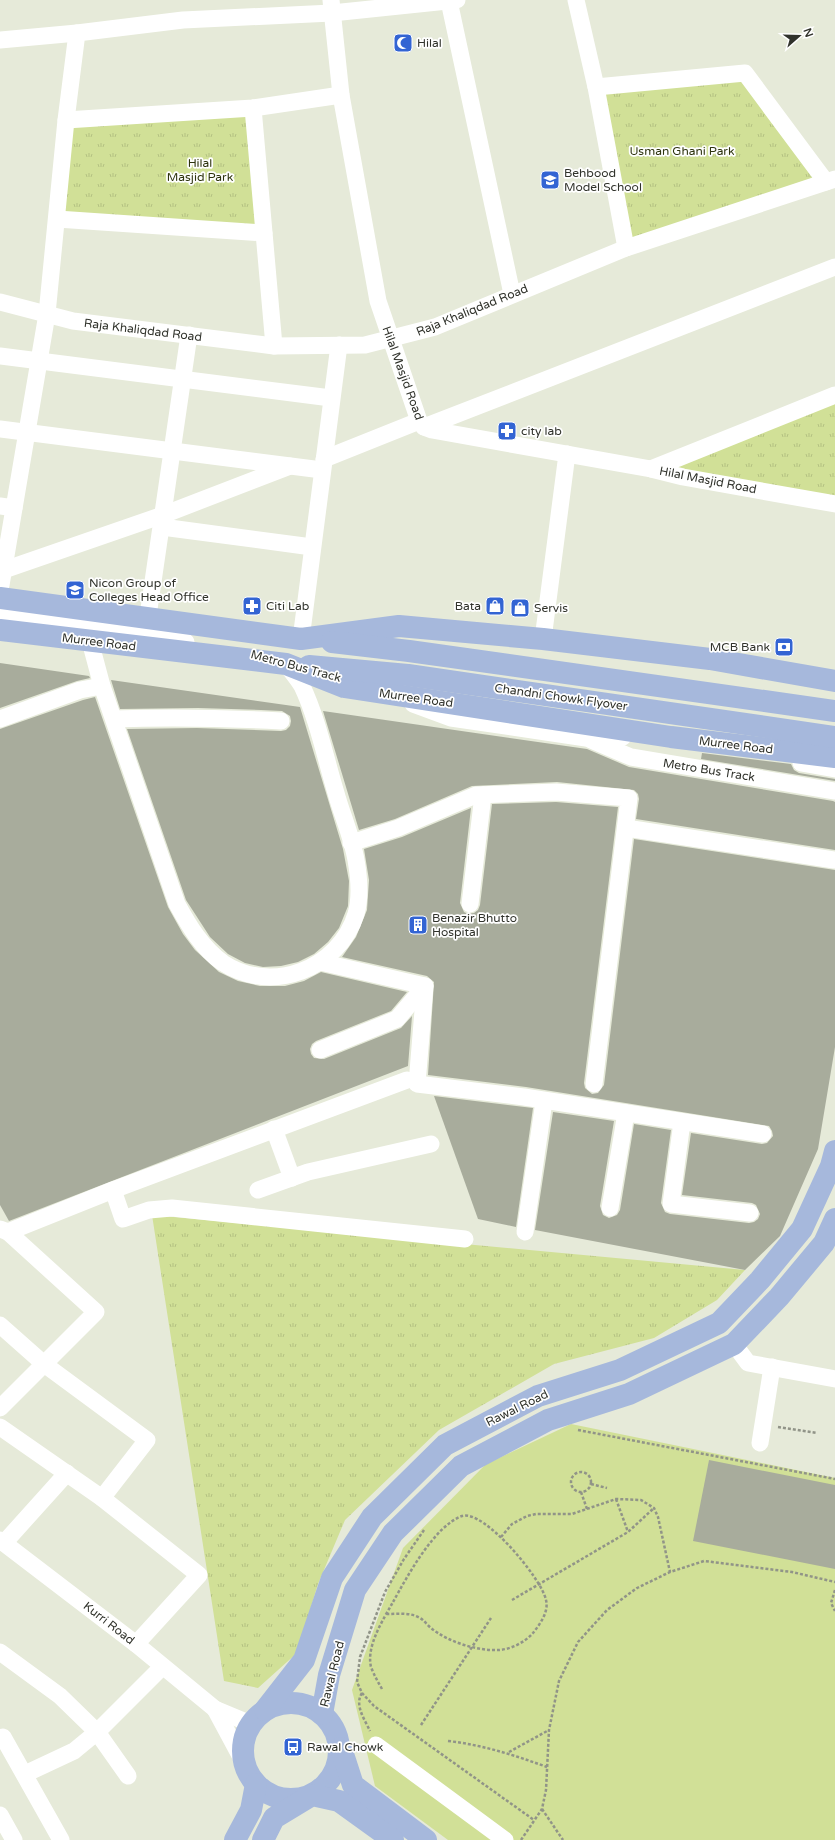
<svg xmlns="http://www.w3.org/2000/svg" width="835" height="1840" font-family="'Varela Round',sans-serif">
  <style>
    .grass { fill: url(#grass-tufts) }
    .garden { fill: #d1e097 }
    .building { fill: #a8ac9c }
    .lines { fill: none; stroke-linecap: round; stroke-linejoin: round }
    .path { stroke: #919488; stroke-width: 2.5; stroke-dasharray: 3 2; stroke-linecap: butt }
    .minor { stroke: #fff; stroke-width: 17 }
    .major { stroke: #a6b8dc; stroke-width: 22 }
    .labels { text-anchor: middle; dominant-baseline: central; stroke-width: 3.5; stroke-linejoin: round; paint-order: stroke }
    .poi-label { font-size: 12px; fill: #30322b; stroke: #fff; text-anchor: start }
    .park-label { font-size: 12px; fill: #2e340e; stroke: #fff }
    .street-label { font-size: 12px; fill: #30322b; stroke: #fff }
  </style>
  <defs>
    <pattern id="grass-tufts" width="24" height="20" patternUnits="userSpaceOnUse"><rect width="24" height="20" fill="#d1e097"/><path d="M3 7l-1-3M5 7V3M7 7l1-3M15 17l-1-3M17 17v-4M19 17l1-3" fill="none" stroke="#b4c182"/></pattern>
  </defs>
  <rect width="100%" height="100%" fill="#e6ead9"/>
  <g class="grass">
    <polygon points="745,73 826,182 628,243 596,87"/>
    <polygon points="253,108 264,233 57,219 66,120"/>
    <polygon points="835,393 835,502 651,469"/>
    <polygon points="152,1215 745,1270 717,1300 654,1338 554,1364 439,1430 345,1520 318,1584 297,1653 258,1688 224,1681"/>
  </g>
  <polygon class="garden" points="571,1424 835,1478 835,1840 448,1840 375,1786 352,1690 403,1548 486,1464"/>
  <g class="building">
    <polygon points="0,663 89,676 90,678 77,681 0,708"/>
    <polygon points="111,680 300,707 343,849 349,881 348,906 339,928 328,942 314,954 298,962 281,966 263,967 245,963 228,954 210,937 186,900 127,729 197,728 281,731 286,730 290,726 291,721 290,716 282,711 261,710 198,708 120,709"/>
    <polygon points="95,697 168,907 183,934 195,950 219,972 238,981 260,986 285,986 304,981 321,972 407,992 391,1011 316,1041 312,1044 310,1049 311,1054 314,1058 324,1059 401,1028 412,1016 408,1066 9,1221 0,1205 0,729 83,700"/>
    <polygon points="323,711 587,749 629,767 833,801 835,802 835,850 636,819 639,799 638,794 634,790 557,782 472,786 395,819 359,830"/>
    <polygon points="702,753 791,764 794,770 799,773 835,779 835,781 701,759"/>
    <polygon points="556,802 618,807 584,1083 585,1088 592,1094 598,1093 604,1085 634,839 835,870 835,1047 818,1149 780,1236 745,1270 535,1230 553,1112 614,1121 600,1206 603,1215 609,1218 617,1215 620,1210 634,1124 671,1130 661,1203 665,1212 670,1214 749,1223 754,1222 758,1219 760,1214 756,1205 752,1203 682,1195 691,1133 762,1144 767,1143 773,1136 772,1131 769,1126 526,1087 428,1075 434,982 427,976 342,957 356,937 367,910 369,880 364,849 402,837 471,808 460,903 464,912 468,914 474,913 478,910 480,905 492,804"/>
    <polygon points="434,1096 533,1108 516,1227 478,1219"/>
    <polygon points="709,1460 835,1485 835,1569 693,1541"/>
  </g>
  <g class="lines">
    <g class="path">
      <polyline points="778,1427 817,1433"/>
      <polyline points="578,1430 835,1479"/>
      <circle cx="581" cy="1482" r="10"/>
      <polyline points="591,1484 607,1488"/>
      <polyline points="581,1492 587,1509"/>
      <polyline points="616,1499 628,1532"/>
      <polyline points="424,1530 404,1559 385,1592 360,1657 357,1682 362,1693 374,1706 534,1820"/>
      <polyline points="501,1537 512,1524 527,1516 536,1514 572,1514 616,1499 641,1500 654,1508 658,1517 670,1572"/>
      <polyline points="835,1590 831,1603 835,1611"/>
      <polyline points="512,1600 628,1532 654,1508"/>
      <path d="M382,1689C378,1682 374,1675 371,1667C366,1646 383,1620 393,1602C407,1577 434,1526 462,1516C484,1509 542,1579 546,1600C549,1612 540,1624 533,1633C525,1642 512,1649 499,1650C477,1651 448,1642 431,1628C427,1625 424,1620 420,1618C410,1612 398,1614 387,1614"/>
      <path d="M362,1693C354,1705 365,1720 370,1731"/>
      <polyline points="421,1725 491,1618"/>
      <path d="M448,1741C483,1745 514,1755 547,1767"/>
      <polyline points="509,1752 549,1730"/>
      <polyline points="542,1809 563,1840"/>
      <polyline points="521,1840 542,1809 546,1790 549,1730 559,1681 578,1642 607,1610 637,1588 670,1572 704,1561 792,1572 835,1582"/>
    </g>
    <g class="minor">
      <polyline points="331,0 341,95 378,301 419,421 424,427 432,430 651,469 683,477 835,504"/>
      <polyline points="576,0 596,87 626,248"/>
      <polyline points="449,1 512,294"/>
      <polyline points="0,40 77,33"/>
      <polyline points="596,87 745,73 826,182"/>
      <polyline points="253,108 274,346"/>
      <polyline points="66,120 253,108 341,95"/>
      <polyline points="57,219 264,233"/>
      <polyline points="0,302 73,321 274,346 365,345 435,327 626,248 835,179"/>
      <polyline points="0,356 331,398"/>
      <polyline points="424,427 835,267"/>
      <polyline points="0,429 322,470"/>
      <polyline points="324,459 419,421"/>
      <polyline points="651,469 835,395"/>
      <polyline points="0,506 14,508"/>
      <polyline points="162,527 312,547"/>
      <polyline points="4,570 163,515 290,466"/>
      <polyline points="1,585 47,314 66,120 77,33 183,20 332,13 457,0"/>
      <polyline points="149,609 189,335"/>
      <polyline points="0,616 186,642"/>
      <polyline points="301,639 339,345"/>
      <polyline points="543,639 567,454"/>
      <path d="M90,641L102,686L177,904C189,926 202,948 223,963C272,995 339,969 356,914C361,897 359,877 356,860C352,837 342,815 336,793C325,757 318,720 302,686C298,679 291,671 286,664"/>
      <polyline points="413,704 451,718 586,738 623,737"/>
      <polyline points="0,719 80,690 102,686"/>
      <path d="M114,719C170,717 225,718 281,721"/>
      <polyline points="591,740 631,757 835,791"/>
      <polyline points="801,763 835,769"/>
      <polyline points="626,828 834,860"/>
      <polyline points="351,843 398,828 476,795 556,792 629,798 594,1084"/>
      <polyline points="470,904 483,795"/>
      <polyline points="320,962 425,986 417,1084 524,1097 763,1134"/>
      <polyline points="320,1050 397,1019 425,986"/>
      <polyline points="682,1122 671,1204 750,1213"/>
      <polyline points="274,1129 292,1178"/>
      <polyline points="113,1190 123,1219 149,1210 172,1208 465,1239"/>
      <polyline points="258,1190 308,1172 431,1144"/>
      <polyline points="610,1208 626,1113"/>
      <polyline points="0,1229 8,1232 113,1190 407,1080"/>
      <polyline points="525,1232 544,1101"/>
      <polyline points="0,1325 44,1364 147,1440 102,1498"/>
      <polyline points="734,1344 748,1363 835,1379"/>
      <polyline points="0,1408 96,1312 8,1232"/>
      <polyline points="0,1427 102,1498 199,1575 136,1644"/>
      <polyline points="760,1443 772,1367"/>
      <polyline points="0,1540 136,1644 215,1709 251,1724"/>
      <polyline points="4,1543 67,1473"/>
      <polyline points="0,1652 60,1696 97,1732 128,1776"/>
      <polyline points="215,1709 244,1763"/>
      <polyline points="0,1739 3,1737 61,1840"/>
      <polyline points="376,1745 505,1840"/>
      <polyline points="25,1774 74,1751 97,1732 162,1667"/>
      <polyline points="0,1815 14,1840"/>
    </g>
    <g class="major">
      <polyline points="0,598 301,639 399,626 543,639 710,659 835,681"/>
      <polyline points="0,630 286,664 344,687 671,737 835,757"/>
      <polyline points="332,642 409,651 835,711"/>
      <polyline points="309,666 408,675 835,737"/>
      <circle cx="291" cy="1751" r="48"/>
      <polyline points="265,1710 304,1660 332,1578 372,1517 445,1445 538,1396 620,1370 719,1323 760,1280 802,1229 831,1166 835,1151"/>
      <polyline points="322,1714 329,1675 355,1590 393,1533 461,1466 548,1420 629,1394 734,1344 779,1297 824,1243 835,1219"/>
      <polyline points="341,1748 353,1785 426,1840"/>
      <polyline points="235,1840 251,1810 256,1784"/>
      <polyline points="263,1840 274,1818 312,1795 339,1801 393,1840"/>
    </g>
  </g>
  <defs>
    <symbol id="mosque-square" viewBox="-11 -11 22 22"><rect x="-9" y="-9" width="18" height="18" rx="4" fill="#3364d3" stroke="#fff"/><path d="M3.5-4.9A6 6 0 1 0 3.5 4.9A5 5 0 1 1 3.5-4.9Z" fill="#fff"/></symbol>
    <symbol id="school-square" viewBox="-11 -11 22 22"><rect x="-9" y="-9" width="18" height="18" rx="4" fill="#3364d3" stroke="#fff"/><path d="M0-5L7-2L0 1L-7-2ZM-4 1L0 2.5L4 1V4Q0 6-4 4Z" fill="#fff"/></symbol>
    <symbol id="pharmacy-square" viewBox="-11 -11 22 22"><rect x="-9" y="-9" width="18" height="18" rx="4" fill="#3364d3" stroke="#fff"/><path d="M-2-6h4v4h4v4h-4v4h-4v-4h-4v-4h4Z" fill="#fff"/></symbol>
    <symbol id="university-square" viewBox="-11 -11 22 22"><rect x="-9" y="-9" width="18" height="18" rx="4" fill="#3364d3" stroke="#fff"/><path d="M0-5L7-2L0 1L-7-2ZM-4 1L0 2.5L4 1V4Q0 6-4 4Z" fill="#fff"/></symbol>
    <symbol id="shop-square" viewBox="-11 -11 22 22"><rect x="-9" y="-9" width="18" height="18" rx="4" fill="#3364d3" stroke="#fff"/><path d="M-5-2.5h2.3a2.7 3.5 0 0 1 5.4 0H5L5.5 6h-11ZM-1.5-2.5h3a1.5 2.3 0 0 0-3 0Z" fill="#fff"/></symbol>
    <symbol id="bank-square" viewBox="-11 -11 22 22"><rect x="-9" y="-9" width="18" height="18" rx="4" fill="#3364d3" stroke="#fff"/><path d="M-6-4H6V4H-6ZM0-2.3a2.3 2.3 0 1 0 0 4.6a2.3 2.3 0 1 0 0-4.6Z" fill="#fff"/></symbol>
    <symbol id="building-square" viewBox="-11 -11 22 22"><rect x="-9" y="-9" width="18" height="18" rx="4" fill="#3364d3" stroke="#fff"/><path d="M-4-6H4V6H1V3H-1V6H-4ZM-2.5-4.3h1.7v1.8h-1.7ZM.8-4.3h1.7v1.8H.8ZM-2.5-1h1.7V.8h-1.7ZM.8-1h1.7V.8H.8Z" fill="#fff"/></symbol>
    <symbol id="bus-square" viewBox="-11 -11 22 22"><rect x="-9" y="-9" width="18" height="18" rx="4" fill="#3364d3" stroke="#fff"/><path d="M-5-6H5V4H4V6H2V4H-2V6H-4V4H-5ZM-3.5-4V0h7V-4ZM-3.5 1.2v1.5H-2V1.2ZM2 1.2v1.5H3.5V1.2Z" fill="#fff"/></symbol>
  </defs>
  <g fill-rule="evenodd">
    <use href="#mosque-square" x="392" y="32" width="22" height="22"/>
    <use href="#school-square" x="539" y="169" width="22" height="22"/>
    <use href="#pharmacy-square" x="496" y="420" width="22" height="22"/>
    <use href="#university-square" x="64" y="579" width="22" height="22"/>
    <use href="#pharmacy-square" x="241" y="595" width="22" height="22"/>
    <use href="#shop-square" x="484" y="595" width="22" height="22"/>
    <use href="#shop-square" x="509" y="597" width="22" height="22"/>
    <use href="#bank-square" x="773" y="636" width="22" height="22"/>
    <use href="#building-square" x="407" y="914" width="22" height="22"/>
    <use href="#bus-square" x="282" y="1736" width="22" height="22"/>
  </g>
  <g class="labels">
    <g class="poi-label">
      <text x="417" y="43">Hilal</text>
      <text x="564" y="173">Behbood<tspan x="564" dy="14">Model School</tspan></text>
      <text x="521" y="431">city lab</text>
      <text x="89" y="583">Nicon Group of<tspan x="89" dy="14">Colleges Head Office</tspan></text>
      <text x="266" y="606">Citi Lab</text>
      <text x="481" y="606" text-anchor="end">Bata</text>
      <text x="534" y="608">Servis</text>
      <text x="770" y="647" text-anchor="end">MCB Bank</text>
      <text x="432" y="918">Benazir Bhutto<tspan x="432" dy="14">Hospital</tspan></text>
      <text x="307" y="1747">Rawal Chowk</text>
    </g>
    <g class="park-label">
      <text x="682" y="151">Usman Ghani Park</text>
      <text x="200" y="163">Hilal<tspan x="200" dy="14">Masjid Park</tspan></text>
    </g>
    <g class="street-label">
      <text transform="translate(472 310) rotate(-22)">Raja Khaliqdad Road</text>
      <text transform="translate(143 330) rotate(7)">Raja Khaliqdad Road</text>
      <text transform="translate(403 373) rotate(70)">Hilal Masjid Road</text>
      <text transform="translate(708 480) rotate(11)">Hilal Masjid Road</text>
      <text transform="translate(99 642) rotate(7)">Murree Road</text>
      <text transform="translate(296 666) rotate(15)">Metro Bus Track</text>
      <text transform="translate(561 697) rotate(8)">Chandni Chowk Flyover</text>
      <text transform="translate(416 698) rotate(8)">Murree Road</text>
      <text transform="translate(736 745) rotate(7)">Murree Road</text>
      <text transform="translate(709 770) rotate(9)">Metro Bus Track</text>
      <text transform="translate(517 1408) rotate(-26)">Rawal Road</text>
      <text transform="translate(109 1623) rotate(38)">Kurri Road</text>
      <text transform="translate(332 1674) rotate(-76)">Rawal Road</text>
    </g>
  </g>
  <g transform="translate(799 36) rotate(70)" stroke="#ffffff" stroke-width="3" paint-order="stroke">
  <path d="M0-3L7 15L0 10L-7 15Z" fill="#30322b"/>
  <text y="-6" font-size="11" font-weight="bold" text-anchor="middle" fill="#30322b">N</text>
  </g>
</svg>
